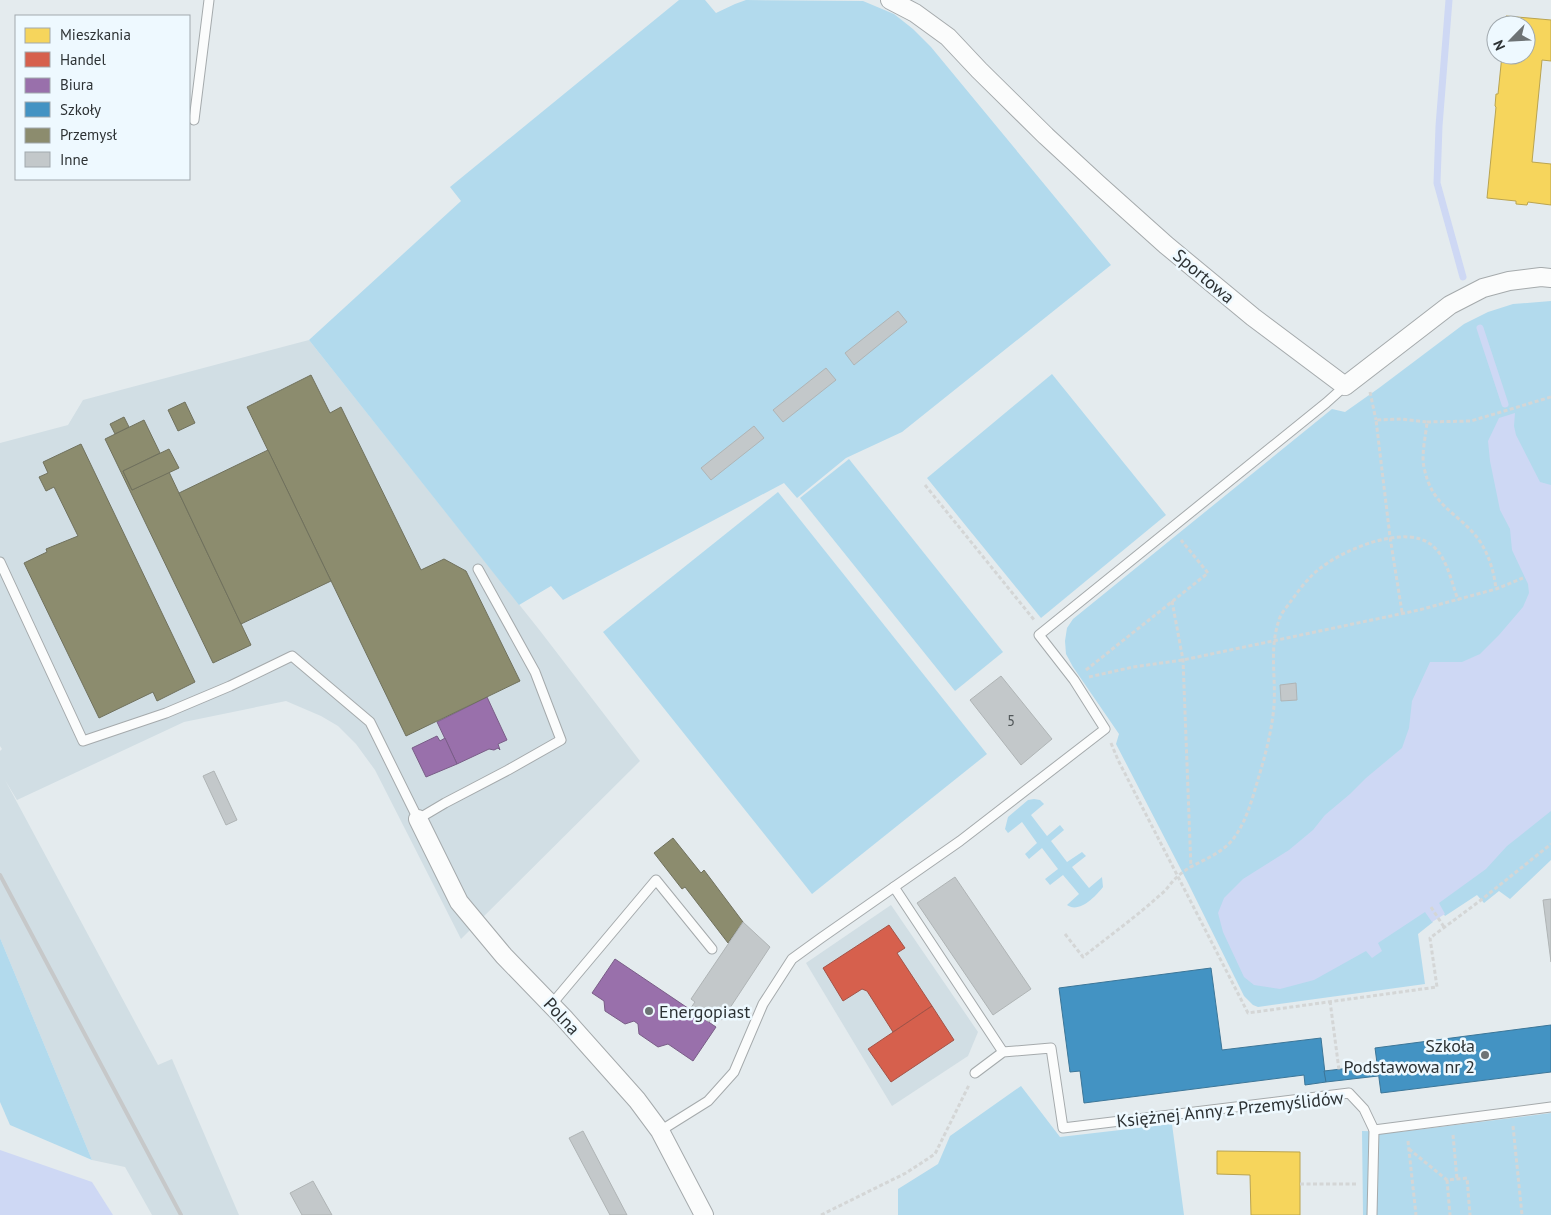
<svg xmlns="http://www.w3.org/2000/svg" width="1551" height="1215" font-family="'PT Sans',sans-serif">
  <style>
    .built { fill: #d1dee4 }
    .green { fill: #b2daed }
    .water { fill: #ced8f4 }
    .homes { fill: #f6d55c; stroke: #baa450 }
    .shops { fill: #d6604d; stroke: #a35246 }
    .offices { fill: #9970ab; stroke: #795d87 }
    .schools { fill: #4393c3; stroke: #3c7698 }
    .industry { fill: #8c8c6e; stroke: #70715d }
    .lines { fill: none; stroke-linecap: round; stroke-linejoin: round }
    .stream { stroke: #ced8f4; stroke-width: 7 }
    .building { fill: #c3c8ca; stroke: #afb4b5 }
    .service-casing { stroke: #a5aaac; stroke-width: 11 }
    .minor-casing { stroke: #a5aaac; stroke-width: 20 }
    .path { stroke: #d4d6d6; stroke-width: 3; stroke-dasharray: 4 2.5; stroke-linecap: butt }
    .service { stroke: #fbfcfc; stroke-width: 9 }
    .minor { stroke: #fbfcfc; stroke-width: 18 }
    .rail { stroke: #c6c8c9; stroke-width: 4 }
    .poi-dot { fill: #6d7375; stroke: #eef9ff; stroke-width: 2 }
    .labels { text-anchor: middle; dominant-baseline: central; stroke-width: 5; stroke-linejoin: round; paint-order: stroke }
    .number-label { font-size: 15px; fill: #52585a }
    .street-label { font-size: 18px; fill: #2d3234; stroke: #eef9ff }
    .poi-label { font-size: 18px; fill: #2d3234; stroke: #eef9ff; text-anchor: start }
  </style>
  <rect width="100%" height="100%" fill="#e4ebee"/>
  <g class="built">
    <polygon points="309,340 541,632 640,761 461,939 375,770 356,744 338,726 321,716 286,701 184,722 17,800 5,780 158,1065 172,1059 239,1215 152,1215 125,1167 92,1160 0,938 0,751 2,749 0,746 0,443 68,425 83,400"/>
    <polygon points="891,905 978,1032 968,1056 892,1106 806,963"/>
  </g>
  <g class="green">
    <polygon points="679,0 705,0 716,13 735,4 746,0 863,1 894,14 913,29 931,47 1111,265 902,432 846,458 797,498 784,483 563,600 551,586 519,605 309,340 461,201 450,187"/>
    <polygon points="1551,301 1551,860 1510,899 1499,891 1484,903 1477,895 1445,916 1437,904 1427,911 1433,922 1418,934 1425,984 1258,1007 1253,1005 1244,996 1188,883 1116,744 1119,734 1073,667 1066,654 1065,641 1067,628 1073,619 1332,409 1345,412 1379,388 1464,324 1488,312 1513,304"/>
    <polygon points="1052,374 1166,515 1041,618 927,478"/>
    <polygon points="849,459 1003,652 955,691 800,498"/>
    <polygon points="778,492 987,754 812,894 603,632"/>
    <path d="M1034,799L1040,800L1044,804L1031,815L1047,836L1060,825L1064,830L1051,841L1067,862L1082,852L1086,856L1072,867L1089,888L1102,877L1103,887C1096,896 1079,914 1067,905L1079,894L1063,875L1050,885L1045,879L1058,869L1042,848L1029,859L1025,854L1037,843L1022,822L1008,833L1005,829L1008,817L1028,800Z"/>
    <polygon points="0,938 92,1160 10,1125 0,1102"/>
    <polygon points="1021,1086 1060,1137 1172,1124 1184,1215 898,1215 898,1189 938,1164 950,1136"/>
    <polygon points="1551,1113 1551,1215 1363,1215 1362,1131 1399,1132"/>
  </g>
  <g class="water">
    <polygon points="1515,413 1514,426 1516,435 1540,482 1551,485 1551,811 1507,846 1486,869 1439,903 1445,914 1432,922 1425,912 1378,943 1382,951 1372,958 1366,951 1314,980 1280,989 1254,985 1244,977 1223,932 1218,913 1224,898 1243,879 1289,850 1313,830 1325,815 1350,794 1366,778 1402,748 1409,728 1412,701 1430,662 1462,662 1480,654 1499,635 1523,607 1529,593 1528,584 1512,550 1510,529 1500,510 1490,461 1488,441 1499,418"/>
    <polygon points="0,1150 92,1182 113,1215 0,1215"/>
  </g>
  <g class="homes">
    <polygon points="1506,16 1551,20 1551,61 1542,60 1532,162 1551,164 1551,205 1528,202 1527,205 1516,204 1516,201 1487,198 1496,107 1495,106 1496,94 1498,94 1502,55 1526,55 1526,25 1505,25"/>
    <polygon points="1217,1151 1300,1152 1300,1215 1251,1215 1250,1175 1217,1174"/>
  </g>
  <g class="shops">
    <polygon points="889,925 905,948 897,953 932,1006 893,1032 867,991 862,989 843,1001 823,968"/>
    <polygon points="932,1006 954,1040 891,1082 868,1049"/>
  </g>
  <g class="offices">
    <polygon points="487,697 507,740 498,744 500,750 498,748 494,750 489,749 457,764 437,722"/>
    <polygon points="437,736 440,741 445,738 457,764 426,777 412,748"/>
    <polygon points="615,959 716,1027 693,1061 668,1044 658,1047 639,1034 638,1024 634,1021 625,1024 605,1011 604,1001 592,993"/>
  </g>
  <g class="schools">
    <polygon points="1211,968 1222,1050 1321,1038 1326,1082 1305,1085 1304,1075 1084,1103 1080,1071 1070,1072 1059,988"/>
    <polygon points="1551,1025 1551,1072 1381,1093 1375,1048"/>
    <polygon points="1377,1065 1378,1076 1326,1082 1324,1071"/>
  </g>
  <g class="industry">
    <polygon points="311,375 330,413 341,407 421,570 444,559 466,571 520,681 406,736 247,407"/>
    <polygon points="185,402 195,423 178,431 168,410"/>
    <polygon points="124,417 129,427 115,434 110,424"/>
    <polygon points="144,420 160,453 123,471 132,490 169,472 251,645 213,663 105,439"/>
    <polygon points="81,444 195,682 157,701 153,692 99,718 24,563 47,552 46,549 78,536 54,487 46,491 39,477 48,473 43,462"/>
    <polygon points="169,449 179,468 132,490 123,471"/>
    <polygon points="268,450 331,581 241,624 179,493"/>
    <polygon points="673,838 701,873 704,870 743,922 728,943 685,887 682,889 654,853"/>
  </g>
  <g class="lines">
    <g class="stream">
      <polyline points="1449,0 1439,126 1437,183 1463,277"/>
      <polyline points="1480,328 1505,404"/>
    </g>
  </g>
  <g class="building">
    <polygon points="898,311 907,322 854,365 845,353"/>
    <polygon points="826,368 836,380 783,422 773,410"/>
    <polygon points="754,426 764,438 711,480 701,468"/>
    <polygon points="1001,676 1052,739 1021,765 970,700"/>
    <polygon points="1296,683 1297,700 1281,701 1280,685"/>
    <polygon points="214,771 237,820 226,825 203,776"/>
    <polygon points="955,877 1031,989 993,1015 917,903"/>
    <polygon points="1551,899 1551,962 1543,900"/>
    <polygon points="743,922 770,947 722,1020 714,1014 709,1022 690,1009 695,1002 691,999"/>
    <polygon points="583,1131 627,1215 610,1215 569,1138"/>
    <polygon points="313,1181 332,1215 302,1215 290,1193"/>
  </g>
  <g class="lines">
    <defs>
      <g id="service">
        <polyline points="194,120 209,0"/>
        <polyline points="0,562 83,741 166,713 230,686 292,656 370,722 418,819 445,803 508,770 561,740 535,672 478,569"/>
        <polyline points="894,887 1003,1052"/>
        <polyline points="551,1005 656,880 712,949"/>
        <polyline points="975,1073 1003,1052 1051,1048 1063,1128 1349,1093 1364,1109 1374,1130 1372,1215"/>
        <polyline points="1374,1130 1551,1107"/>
        <polyline points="660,1131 708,1101 734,1072 763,1004 792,959 821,938 960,841 1105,729 1074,680 1039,635 1326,403 1345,386"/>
      </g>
      <g id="minor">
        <polyline points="890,0 915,13 948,37 979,70 1046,136 1098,184 1166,245 1253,317 1345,386 1450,305 1483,288 1509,281 1541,277 1551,278"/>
        <polyline points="418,819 459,902 504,956 564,1018 637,1100 660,1131 704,1215"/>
      </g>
    </defs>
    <use href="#service" class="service-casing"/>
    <use href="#minor" class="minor-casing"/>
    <g class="path">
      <polyline points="1370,392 1376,420"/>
      <polyline points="1427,422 1471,421 1551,397"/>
      <polyline points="925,485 1035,621"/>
      <polyline points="1172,601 1183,660 1191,868"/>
      <path d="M1402,612L1390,537L1376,420L1401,419L1427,422C1426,435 1421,455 1424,467C1431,505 1455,511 1476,536C1488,551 1494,571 1496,589"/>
      <polyline points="1086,670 1208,573 1181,540"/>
      <polyline points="1089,677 1133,667 1183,660 1419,610 1496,589 1523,578"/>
      <polyline points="1111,743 1118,760 1248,1013 1437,987 1430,938 1481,900 1551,844"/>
      <polyline points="1431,907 1444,927"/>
      <path d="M1065,934L1083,957C1109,936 1136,917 1160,895C1167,890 1171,882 1178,876C1196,860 1222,857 1236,835C1248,817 1253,796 1259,776C1266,753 1272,729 1274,706C1276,676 1269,650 1279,620C1281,613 1287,607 1291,601C1299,590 1308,578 1318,570C1340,552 1381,535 1409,537C1444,539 1448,572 1458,600"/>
      <polyline points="1330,1001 1339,1070"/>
      <polyline points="1513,1126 1522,1215"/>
      <polyline points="1453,1135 1457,1179"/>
      <polyline points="1408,1141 1416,1215"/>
      <polyline points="1409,1149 1447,1180 1467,1178 1470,1215"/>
      <polyline points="1447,1180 1450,1215"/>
      <polyline points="1300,1184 1357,1184"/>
      <polyline points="821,1215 906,1173 935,1154 969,1085"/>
    </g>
    <use href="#service" class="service"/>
    <use href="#minor" class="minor"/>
    <polyline class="rail" points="0,875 181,1215"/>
  </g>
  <g class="poi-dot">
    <circle cx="649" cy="1011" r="5"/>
    <circle cx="1485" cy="1055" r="5"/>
  </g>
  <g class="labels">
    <g class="number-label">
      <text x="1011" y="720">5</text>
    </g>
    <g class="street-label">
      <text transform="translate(1204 276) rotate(40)">Sportowa</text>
      <text transform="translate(562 1016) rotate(47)">Polna</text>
      <text transform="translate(1230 1109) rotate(-6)">Księżnej Anny z Przemyślidów</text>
    </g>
    <g class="poi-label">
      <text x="659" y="1011">Energopiast</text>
      <text x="1475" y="1045" text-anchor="end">Szkoła<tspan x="1475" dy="21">Podstawowa nr 2</tspan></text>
    </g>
  </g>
  <rect x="15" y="15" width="175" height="165" fill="#eef9ff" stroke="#a1a9ae"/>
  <rect x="25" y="28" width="25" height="15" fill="#f6d55c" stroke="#a1a9ae"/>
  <text x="60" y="40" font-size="15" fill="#2d3234">Mieszkania</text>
  <rect x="25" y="52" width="25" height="15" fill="#d6604d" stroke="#a1a9ae"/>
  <text x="60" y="65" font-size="15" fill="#2d3234">Handel</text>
  <rect x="25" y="78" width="25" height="15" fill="#9970ab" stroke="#a1a9ae"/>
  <text x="60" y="90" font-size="15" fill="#2d3234">Biura</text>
  <rect x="25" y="102" width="25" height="15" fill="#4393c3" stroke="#a1a9ae"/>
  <text x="60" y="115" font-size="15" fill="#2d3234">Szkoły</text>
  <rect x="25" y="128" width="25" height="15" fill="#8c8c6e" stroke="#a1a9ae"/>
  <text x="60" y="140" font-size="15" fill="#2d3234">Przemysł</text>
  <rect x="25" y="152" width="25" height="15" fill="#c3c8ca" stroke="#a1a9ae"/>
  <text x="60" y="165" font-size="15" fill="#2d3234">Inne</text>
  <g transform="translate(1511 40) rotate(246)"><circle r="24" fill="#eef9ff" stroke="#a1a9ae"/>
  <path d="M0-4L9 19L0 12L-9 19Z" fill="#6d7375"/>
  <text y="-8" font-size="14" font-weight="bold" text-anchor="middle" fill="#2d3234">N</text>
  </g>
</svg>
